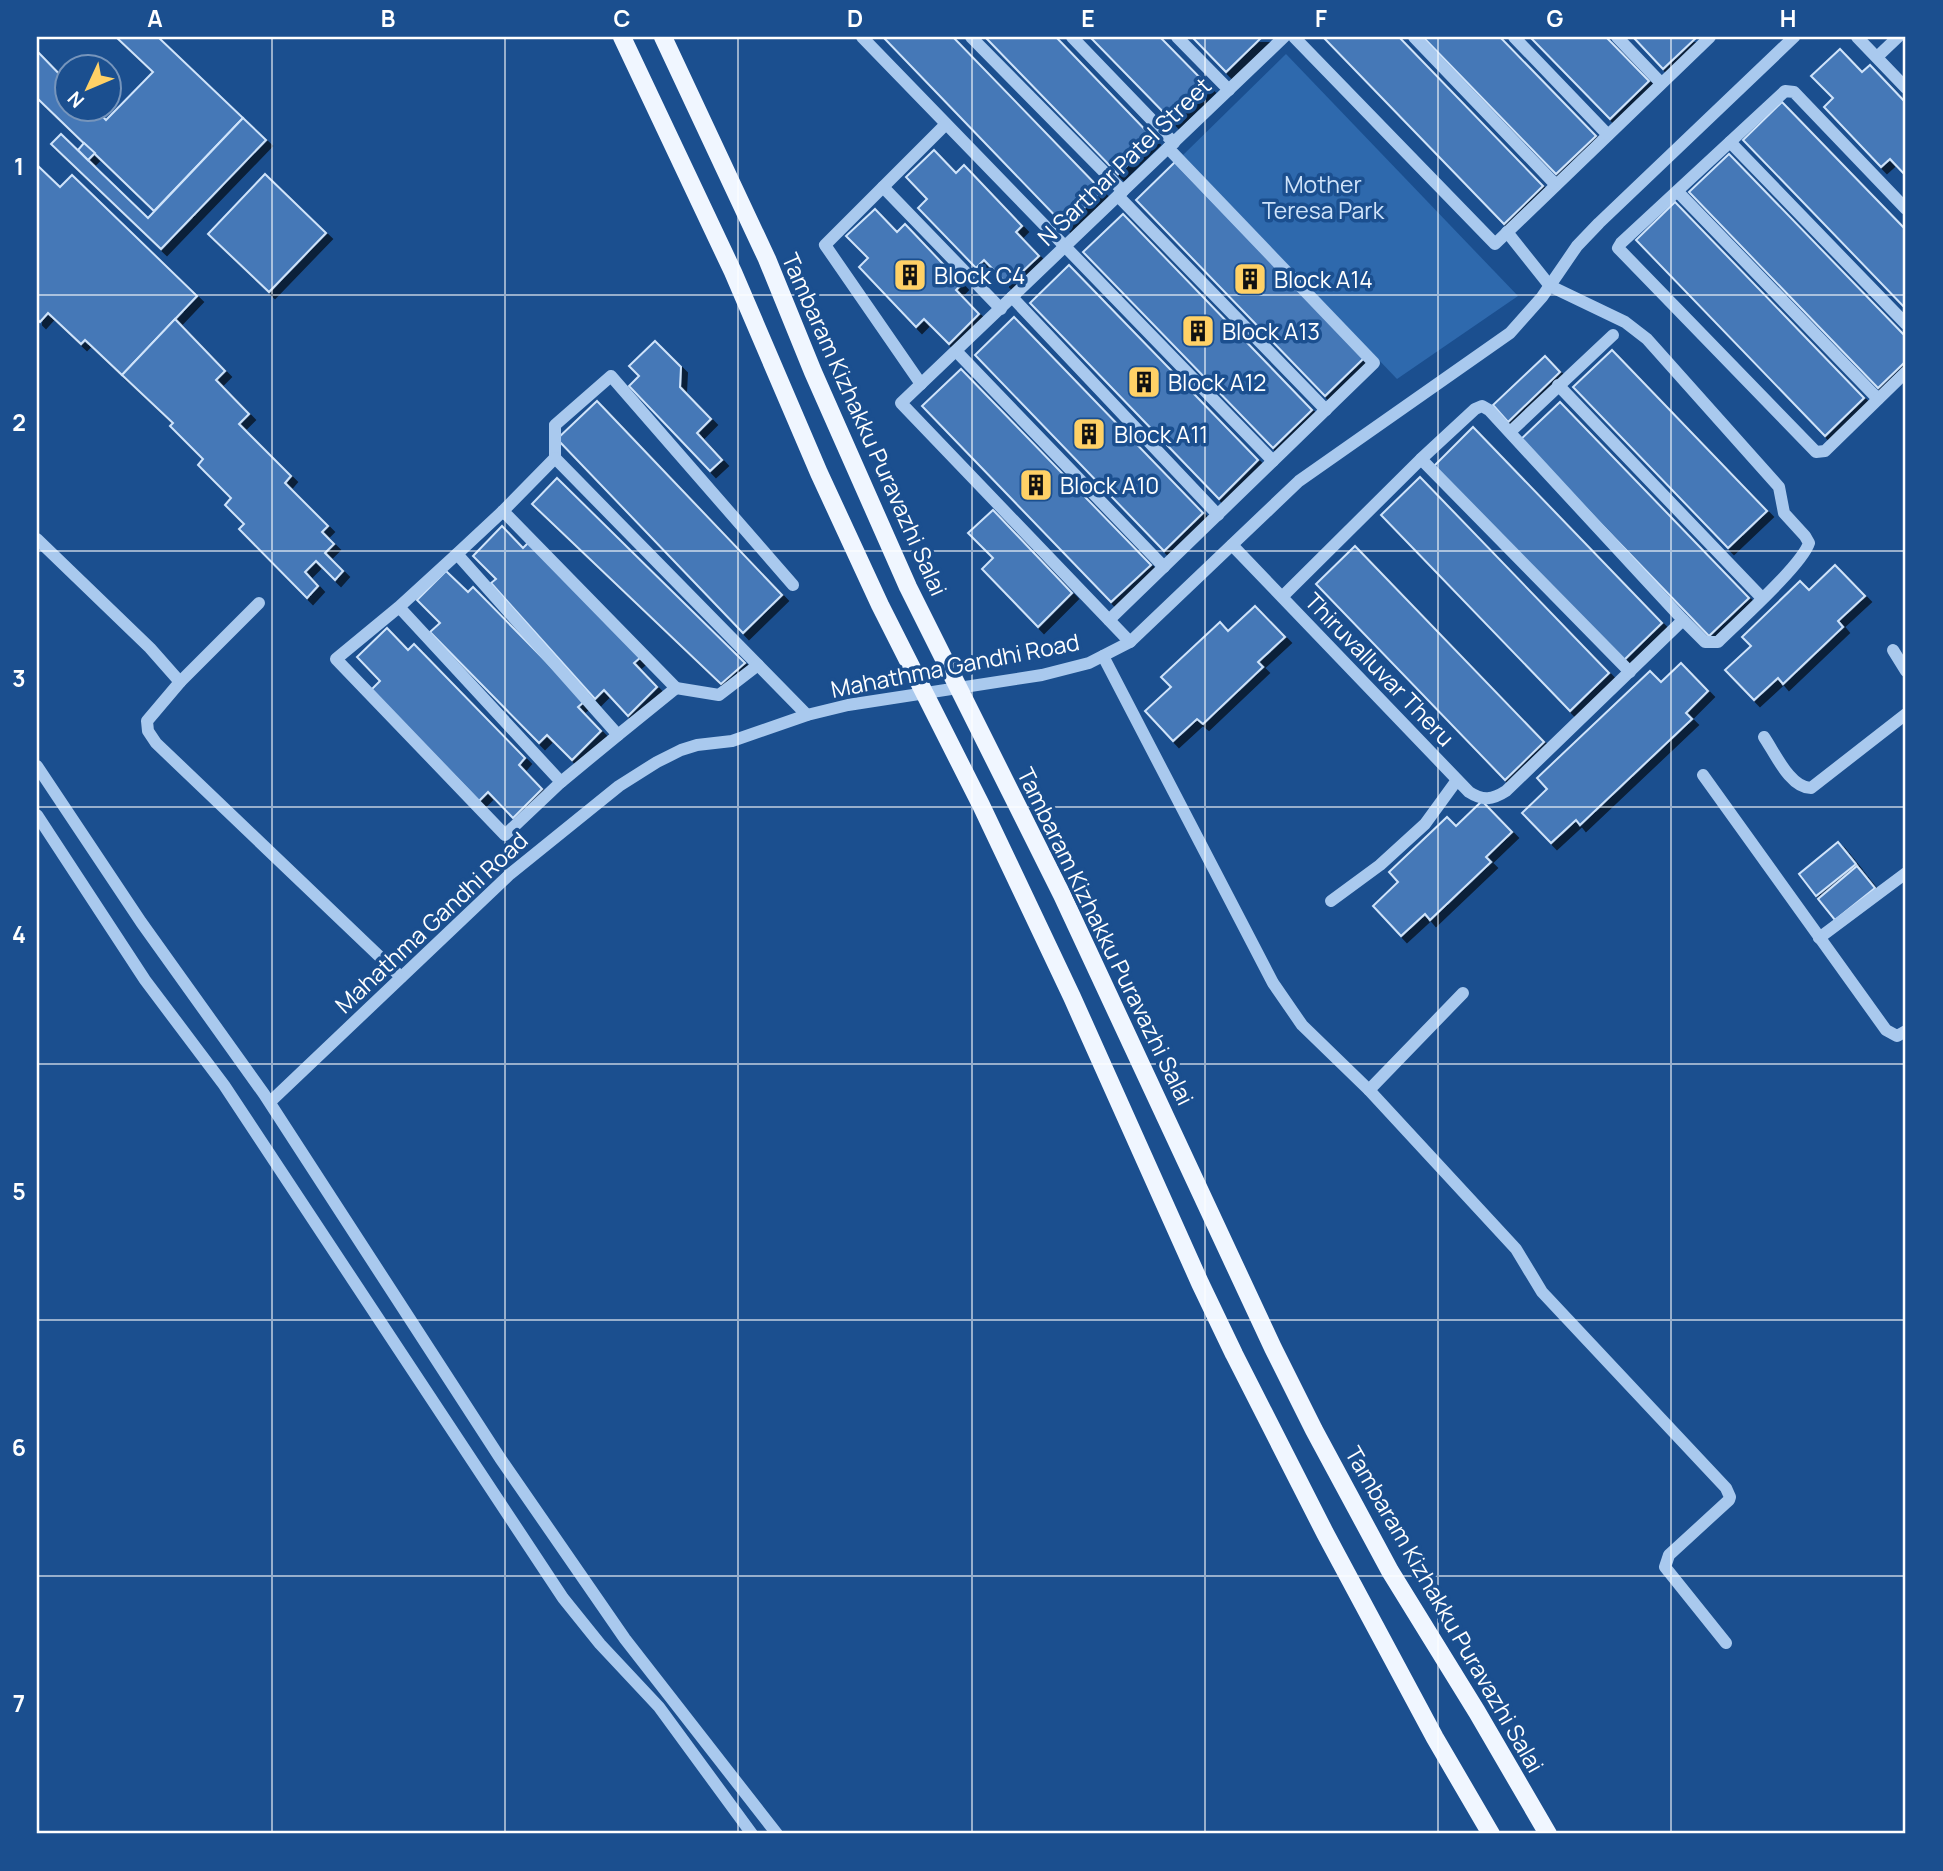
<svg xmlns="http://www.w3.org/2000/svg" width="1943" height="1871" font-family="Manrope,sans-serif">
  <style>
    .green { fill: #2e69ad }
    .building { fill: #4478b7; stroke: #cfe3fa; stroke-width: 2; filter: url(#shadow) }
    .lines { fill: none; stroke-linecap: round; stroke-linejoin: round }
    .minor { stroke: #a9c9ee; stroke-width: 12 }
    .major { stroke: #f0f6ff; stroke-width: 18 }
    .grid { fill: none; stroke: #fff; stroke-width: 2; stroke-opacity: 0.55 }
    .labels { text-anchor: middle; dominant-baseline: central; stroke-width: 7; stroke-linejoin: round; paint-order: stroke }
    .street-label { font-size: 23px; fill: #fff; stroke: #1b4f8f }
    .park-label { font-size: 23px; fill: #cfe3fa; stroke: #1b4f8f }
    .poi-label { font-size: 23px; fill: #fff; stroke: #1b4f8f; text-anchor: start }
    .neatline { fill: none; stroke: #fff; stroke-width: 2.5 }
    .grid-label { font-size: 23px; text-anchor: middle; font-weight: bold; fill: #fff }
  </style>
  <defs>
    <filter id="shadow"><feDropShadow dx="6" dy="6" stdDeviation="0" flood-color="#0009"/></filter>
  </defs>
  <rect width="100%" height="100%" fill="#1b4f8f"/>
  <polygon class="green" points="1286,54 1518,296 1397,379 1183,155"/>
  <g class="building">
    <polygon points="116,37 158,37 243,118 154,211 37,98 37,51 66,81 66,108 94,108 106,120 153,72"/>
    <polygon points="883,37 953,37 1102,191 1065,226"/>
    <polygon points="985,37 1056,37 1154,139 1118,174"/>
    <polygon points="1090,37 1160,37 1209,87 1173,122"/>
    <polygon points="1192,37 1262,37 1226,72"/>
    <polygon points="1323,37 1399,37 1543,186 1504,224"/>
    <polygon points="1423,37 1500,37 1596,136 1556,174"/>
    <polygon points="1530,37 1606,37 1649,81 1610,119"/>
    <polygon points="1633,37 1697,37 1663,69"/>
    <polygon points="1840,49 1862,72 1870,65 1906,103 1906,176 1890,159 1881,167 1824,107 1833,98 1811,76"/>
    <polygon points="1782,102 1906,230 1906,309 1743,140"/>
    <polygon points="243,118 266,140 161,249 51,144 61,134 148,218"/>
    <polygon points="84,143 95,153 88,160 78,150"/>
    <polygon points="934,150 956,173 964,165 1022,226 1016,232 1039,256 1008,285 984,260 976,268 918,208 927,199 906,177"/>
    <polygon points="1729,154 1906,337 1906,361 1878,388 1689,192"/>
    <polygon points="1175,162 1364,358 1325,396 1136,200"/>
    <polygon points="37,165 60,187 72,175 197,296 122,375 85,340 81,344 48,313 40,322 37,319"/>
    <polygon points="265,174 326,233 269,292 208,234"/>
    <polygon points="1675,202 1864,398 1825,436 1636,240"/>
    <polygon points="875,209 897,232 905,224 962,284 956,290 979,314 949,344 924,319 916,327 859,267 868,258 846,236"/>
    <polygon points="1123,214 1312,410 1273,448 1083,252"/>
    <polygon points="1069,265 1258,460 1219,499 1030,303"/>
    <polygon points="1014,317 1203,513 1164,551 975,355"/>
    <polygon points="175,319 225,371 216,380 249,414 239,424 291,476 285,483 328,526 322,532 334,544 325,553 343,571 335,580 316,561 305,572 318,586 307,598 239,529 244,524 225,505 231,498 198,465 203,459 170,426 173,423 122,375"/>
    <polygon points="655,341 681,367 680,387 711,419 697,433 722,460 710,471 629,386 639,376 629,366"/>
    <polygon points="1612,350 1767,511 1728,548 1573,387"/>
    <polygon points="1545,356 1560,372 1508,422 1493,405"/>
    <polygon points="961,369 1151,565 1111,602 922,406"/>
    <polygon points="597,401 782,595 743,633 557,439"/>
    <polygon points="1560,402 1749,598 1709,636 1520,440"/>
    <polygon points="1473,427 1662,623 1623,661 1434,466"/>
    <polygon points="1420,477 1609,673 1570,711 1381,515"/>
    <polygon points="557,478 745,663 721,684 532,504"/>
    <polygon points="993,510 1072,593 1038,627 982,569 993,558 968,533"/>
    <polygon points="502,526 523,548 529,542 641,657 634,663 657,687 628,716 604,690 595,699 491,583 496,579 473,556"/>
    <polygon points="1355,546 1544,742 1505,780 1316,584"/>
    <polygon points="1835,565 1865,596 1838,621 1843,627 1783,684 1778,678 1754,700 1725,670 1751,646 1742,637 1800,581 1809,590"/>
    <polygon points="446,571 468,592 473,587 585,701 578,707 601,731 572,760 547,735 539,743 430,632 440,623 417,600"/>
    <polygon points="1255,606 1285,637 1258,662 1263,667 1203,724 1197,719 1173,741 1145,711 1171,687 1161,677 1220,622 1228,631"/>
    <polygon points="387,628 408,650 414,644 525,758 519,765 542,789 513,818 488,792 479,801 371,690 380,681 357,657"/>
    <polygon points="1681,663 1708,691 1686,713 1692,719 1580,825 1576,820 1551,843 1522,813 1547,789 1537,778 1650,671 1661,682"/>
    <polygon points="1482,801 1512,832 1486,857 1491,862 1430,920 1425,914 1401,936 1373,906 1398,882 1389,872 1447,817 1456,826"/>
    <polygon points="1838,842 1856,864 1816,896 1799,874"/>
    <polygon points="1857,866 1875,888 1835,920 1818,899"/>
  </g>
  <g class="lines">
    <g class="minor">
      <polyline points="862,37 1273,461"/>
      <polyline points="971,37 1123,191"/>
      <polyline points="1072,37 1174,143"/>
      <polyline points="1177,37 1229,90"/>
      <polyline points="1294,37 1495,244 1710,37"/>
      <polyline points="1414,37 1556,185"/>
      <polyline points="1514,37 1608,135"/>
      <polyline points="1617,37 1661,83"/>
      <polyline points="1857,37 1906,88"/>
      <polyline points="1877,57 1898,37"/>
      <polyline points="1730,142 1906,324"/>
      <polyline points="883,187 1001,309"/>
      <polyline points="1678,192 1878,399"/>
      <polyline points="1118,196 1326,410"/>
      <polyline points="1906,209 1794,92 1785,91 1621,243 1618,248 1816,452 1825,451 1906,372"/>
      <path d="M1507,232L1550,286L1625,322L1647,339L1779,487L1784,513L1805,536L1809,543C1802,565 1737,623 1718,642H1705L1683,620"/>
      <polyline points="1012,297 1218,515"/>
      <polyline points="956,351 1164,567"/>
      <polyline points="921,384 825,245 946,124"/>
      <polyline points="1558,385 1762,598"/>
      <polyline points="1510,432 1613,335"/>
      <polyline points="555,458 555,425 611,376 793,585"/>
      <polyline points="1421,459 1630,672"/>
      <polyline points="37,539 150,648 180,682 147,721 148,731 156,743 401,977"/>
      <path d="M1232,545L1469,792C1483,801 1492,800 1506,791L1683,620L1489,410L1482,406L1475,409L1421,459L1282,597"/>
      <polyline points="457,554 503,511"/>
      <polyline points="399,607 336,659 505,835 561,782 399,607 457,554 618,735 676,688 503,511 555,458 807,715"/>
      <polyline points="1109,620 1374,363 1168,148"/>
      <polyline points="1130,642 901,403 1284,37"/>
      <polyline points="1893,650 1906,671"/>
      <polyline points="1103,656 1273,983 1302,1025 1369,1090 1516,1249 1542,1292 1726,1488 1730,1497 1729,1500 1669,1555 1665,1567 1726,1643"/>
      <polyline points="180,682 259,603"/>
      <polyline points="676,688 719,695 758,665"/>
      <path d="M1764,737C1775,753 1790,788 1811,788L1906,714"/>
      <polyline points="37,766 141,922 264,1094 500,1458 625,1639 777,1834"/>
      <polyline points="1703,775 1886,1030 1897,1036 1906,1031"/>
      <polyline points="561,782 618,735"/>
      <polyline points="37,815 145,980 224,1085 563,1598 600,1644 659,1707 752,1834"/>
      <polyline points="1331,901 1380,865 1425,824 1457,780"/>
      <polyline points="1819,938 1906,873"/>
      <polyline points="1369,1090 1463,993"/>
      <polyline points="270,1102 510,874 619,786 657,762 681,750 697,745 732,741 807,715 848,705 1042,675 1089,663 1130,642 1299,481 1510,333 1542,297 1577,246 1599,223 1794,37"/>
    </g>
    <g class="major">
      <polyline points="622,37 733,272 819,473 880,605 981,805 1072,997 1200,1283 1234,1354 1325,1533 1435,1738 1491,1834"/>
      <polyline points="663,37 767,259 813,372 908,587 1062,895 1273,1348 1314,1430 1390,1571 1477,1712 1548,1834"/>
    </g>
  </g>
  <path class="grid" d="M272,37V1834M505,37V1834M738,37V1834M972,37V1834M1205,37V1834M1438,37V1834M1671,37V1834M37,295H1906M37,551H1906M37,807H1906M37,1064H1906M37,1320H1906M37,1576H1906"/>
  <defs>
    <symbol id="building-square" viewBox="-11 -11 22 22"><rect x="-9" y="-9" width="18" height="18" rx="4" fill="#ffd166" stroke="#1b4f8f"/><path d="M-4-6H4V6H1V3H-1V6H-4ZM-2.5-4.3h1.7v1.8h-1.7ZM.8-4.3h1.7v1.8H.8ZM-2.5-1h1.7V.8h-1.7ZM.8-1h1.7V.8H.8Z" fill="#111"/></symbol>
  </defs>
  <g fill-rule="evenodd">
    <use href="#building-square" x="891" y="256" width="38" height="38"/>
    <use href="#building-square" x="1231" y="260" width="38" height="38"/>
    <use href="#building-square" x="1179" y="312" width="38" height="38"/>
    <use href="#building-square" x="1125" y="363" width="38" height="38"/>
    <use href="#building-square" x="1070" y="415" width="38" height="38"/>
    <use href="#building-square" x="1017" y="466" width="38" height="38"/>
  </g>
  <g class="labels">
    <g class="street-label">
      <text transform="translate(1124 161) rotate(-44)">N Sarthar Patel Street</text>
      <text transform="translate(865 424) rotate(66)">Tambaram Kizhakku Puravazhi Salai</text>
      <text transform="translate(955 665) rotate(-11)">Mahathma Gandhi Road</text>
      <text transform="translate(1380 669) rotate(46)">Thiruvalluvar Theru</text>
      <text transform="translate(431 922) rotate(-43)">Mahathma Gandhi Road</text>
      <text transform="translate(1106 936) rotate(64)">Tambaram Kizhakku Puravazhi Salai</text>
      <text transform="translate(1445 1609) rotate(60)">Tambaram Kizhakku Puravazhi Salai</text>
    </g>
    <g class="park-label">
      <text x="1323" y="184">Mother<tspan x="1323" dy="26">Teresa Park</tspan></text>
    </g>
    <g class="poi-label">
      <text x="934" y="275">Block C4</text>
      <text x="1274" y="279">Block A14</text>
      <text x="1222" y="331">Block A13</text>
      <text x="1168" y="382">Block A12</text>
      <text x="1114" y="434">Block A11</text>
      <text x="1060" y="485">Block A10</text>
    </g>
  </g>
  <rect width="1943" height="1871" fill="none" stroke="#1b4f8f" stroke-width="77"/>
  <g transform="translate(88 88) rotate(226)"><circle r="33" fill="#1b4f8f" stroke="#7695bc" stroke-width="2"/>
  <path d="M0-5L12 26L0 18L-12 26Z" fill="#ffd166"/>
  <text y="-10" font-size="19" font-weight="bold" text-anchor="middle" fill="#ffffff">N</text>
  </g>
  <rect x="38" y="38" width="1866" height="1794" class="neatline"/>
  <g class="grid-label">
    <text x="155" y="27">A</text>
    <text x="388" y="27">B</text>
    <text x="622" y="27">C</text>
    <text x="855" y="27">D</text>
    <text x="1088" y="27">E</text>
    <text x="1321" y="27">F</text>
    <text x="1555" y="27">G</text>
    <text x="1788" y="27">H</text>
    <text x="19" y="175">1</text>
    <text x="19" y="431">2</text>
    <text x="19" y="687">3</text>
    <text x="19" y="943">4</text>
    <text x="19" y="1200">5</text>
    <text x="19" y="1456">6</text>
    <text x="19" y="1712">7</text>
  </g>
</svg>
